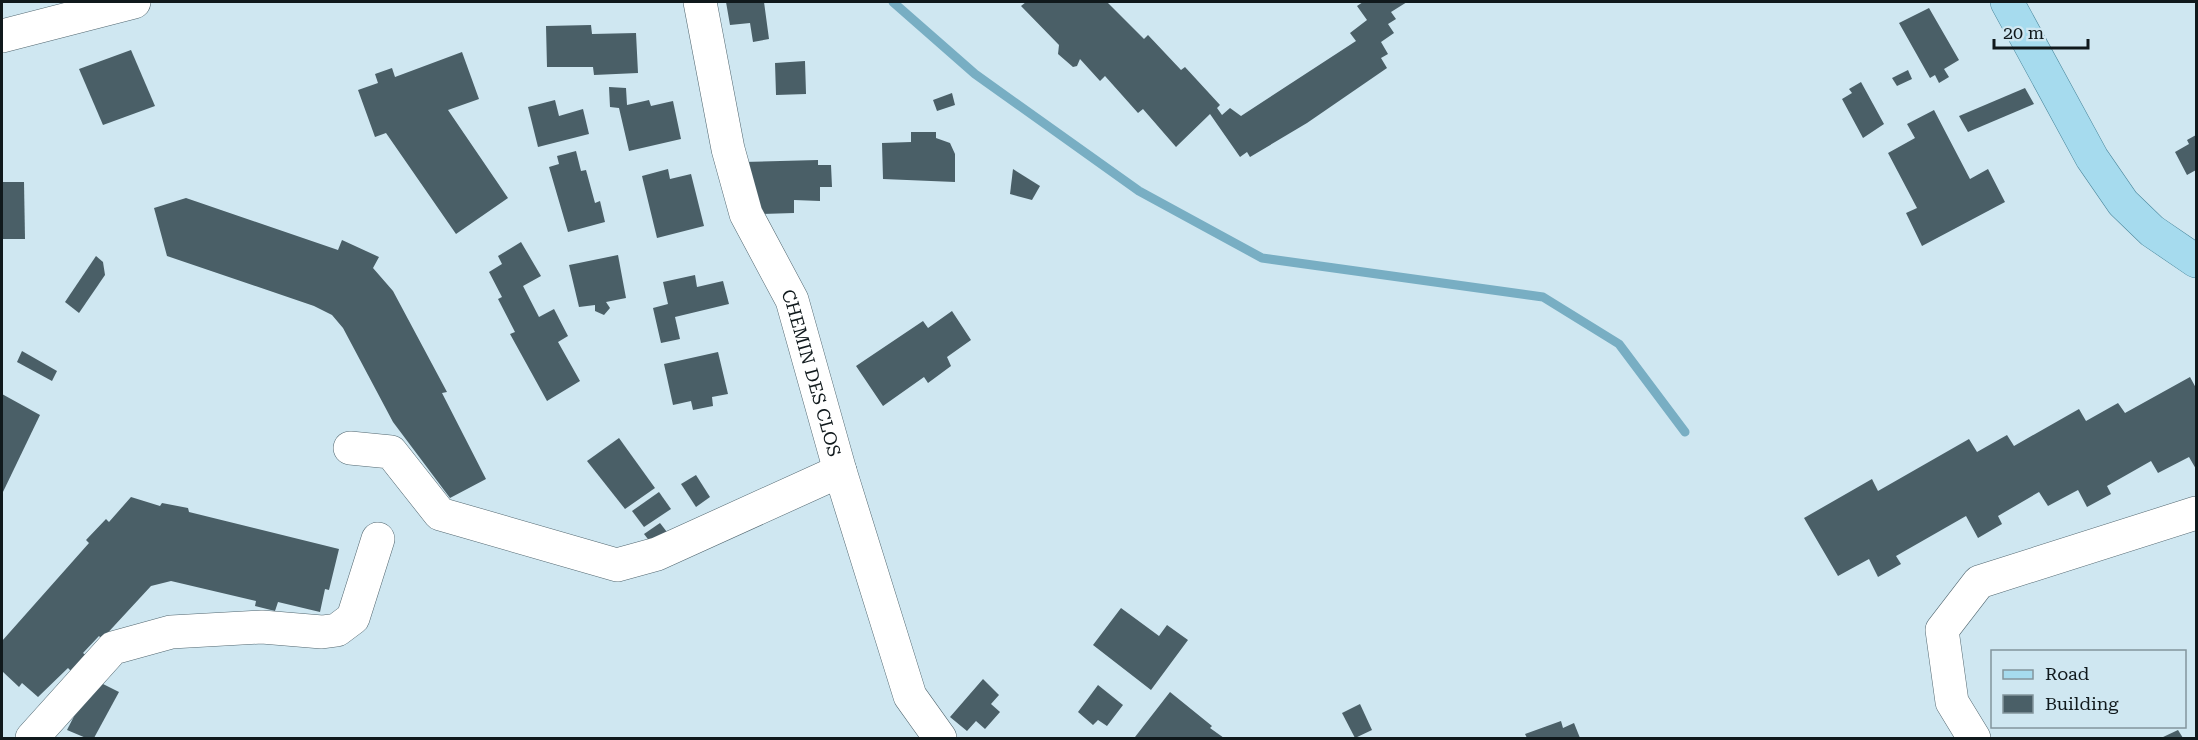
<svg xmlns="http://www.w3.org/2000/svg" width="2198" height="740" font-family="'Roboto Serif',serif">
  <style>
    .lines { fill: none; stroke-linecap: round; stroke-linejoin: round }
    .stream { stroke: #78aec3; stroke-width: 9 }
    .building { fill: #4a5f67 }
    .minor-casing { stroke: #526770; stroke-width: 34 }
    .major-casing { stroke: #4b889d; stroke-width: 34 }
    .minor { stroke: #fff; stroke-width: 33 }
    .major { stroke: #a6dbee; stroke-width: 33 }
    .labels { text-anchor: middle; dominant-baseline: central; stroke-width: 6; stroke-linejoin: round; paint-order: stroke }
    .street-label { font-size: 18px; fill: #10191c; stroke: #cfe7f1 }
  </style>
  <rect width="100%" height="100%" fill="#cfe7f1"/>
  <g class="lines">
    <polyline class="stream" points="893,2 975,74 1139,191 1262,258 1543,297 1619,344 1685,432"/>
  </g>
  <g class="building">
    <polygon points="726,2 764,2 769,39 753,42 750,23 730,25"/>
    <polygon points="1026,2 1107,2 1144,39 1148,35 1181,70 1185,67 1220,105 1217,108 1222,115 1230,108 1241,116 1356,41 1350,33 1367,20 1357,6 1363,2 1407,2 1391,12 1396,19 1388,24 1394,33 1381,42 1388,54 1381,58 1387,68 1307,123 1250,157 1247,152 1240,157 1210,114 1176,147 1143,109 1138,113 1105,76 1100,81 1080,59 1077,66 1073,67 1058,54 1059,45 1021,6"/>
    <polygon points="1929,8 1959,60 1944,69 1949,77 1939,83 1935,75 1930,78 1899,23"/>
    <polygon points="591,25 592,34 636,33 638,73 594,75 593,67 547,67 546,26"/>
    <polygon points="131,50 155,106 103,125 79,69"/>
    <polygon points="462,52 479,99 448,110 508,198 456,234 386,133 375,137 358,90 378,83 375,74 392,68 395,77"/>
    <polygon points="805,61 806,94 776,95 775,63"/>
    <polygon points="1908,70 1912,79 1897,86 1892,78"/>
    <polygon points="1861,82 1884,124 1863,138 1842,99 1852,93 1849,89"/>
    <polygon points="609,87 626,88 627,105 649,100 651,106 673,101 681,139 629,151 619,108 610,107"/>
    <polygon points="2025,88 2034,104 1968,132 1959,116"/>
    <polygon points="952,93 955,105 937,111 933,100"/>
    <polygon points="555,100 559,116 583,109 589,134 538,147 528,107"/>
    <polygon points="1934,110 1970,179 1988,169 2005,202 1922,246 1906,213 1917,208 1888,153 1915,138 1907,124"/>
    <polygon points="911,132 936,132 936,138 950,143 955,154 955,182 883,179 882,143 911,142"/>
    <polygon points="2196,135 2196,170 2187,175 2175,152 2189,144 2187,140"/>
    <polygon points="576,151 581,171 586,170 595,203 600,201 605,222 568,232 549,167 559,164 557,156"/>
    <polygon points="818,160 818,165 831,165 832,187 820,187 820,201 794,200 794,213 760,214 742,162"/>
    <polygon points="668,169 670,179 691,174 704,226 657,238 642,176"/>
    <polygon points="1013,169 1040,186 1032,200 1010,194"/>
    <polygon points="2,182 24,182 25,239 2,239"/>
    <polygon points="186,198 338,250 342,240 379,257 373,268 393,291 447,392 442,393 486,479 450,498 393,422 343,328 332,315 314,306 167,256 154,208"/>
    <polygon points="521,242 541,276 523,286 539,317 554,309 568,336 558,342 580,381 547,401 510,334 515,332 498,299 502,297 489,272 502,264 498,256"/>
    <polygon points="618,255 626,298 606,302 610,308 604,315 595,311 595,305 579,307 569,265"/>
    <polygon points="96,256 103,262 105,275 79,313 65,302"/>
    <polygon points="695,275 697,287 723,281 729,304 675,317 680,339 661,343 653,308 668,304 663,282"/>
    <polygon points="952,311 971,340 947,357 951,366 928,383 924,377 883,406 856,366 923,321 928,328"/>
    <polygon points="22,351 57,371 52,381 17,362"/>
    <polygon points="718,352 728,394 712,397 713,406 693,410 691,401 673,405 664,364"/>
    <polygon points="2190,377 2196,388 2196,469 2189,457 2158,473 2151,461 2107,486 2111,494 2087,507 2078,490 2048,506 2039,492 1998,516 2002,524 1978,538 1966,516 1896,556 1901,564 1878,577 1869,559 1838,576 1804,518 1872,479 1878,491 1969,439 1977,452 2007,435 2014,446 2079,409 2086,421 2118,403 2125,413"/>
    <polygon points="2,394 40,415 2,494"/>
    <polygon points="619,438 655,488 625,509 587,461"/>
    <polygon points="696,475 710,497 696,507 681,484"/>
    <polygon points="659,492 671,509 644,527 632,511"/>
    <polygon points="131,497 160,506 162,503 188,508 189,512 339,549 329,590 325,589 320,612 278,602 275,611 255,606 256,601 171,581 151,586 102,639 99,636 83,653 88,657 73,673 68,668 38,697 22,683 19,687 2,671 2,641 89,543 86,540 106,519 109,522"/>
    <polygon points="660,523 670,536 654,547 644,534"/>
    <polygon points="1121,608 1159,636 1167,625 1188,640 1151,690 1093,645"/>
    <polygon points="93,679 119,692 94,738 86,738 67,730"/>
    <polygon points="983,679 999,695 991,704 1000,712 985,729 976,721 967,731 950,717"/>
    <polygon points="1098,685 1123,705 1107,726 1098,720 1093,725 1078,712"/>
    <polygon points="1170,692 1212,726 1210,728 1224,738 1135,737"/>
    <polygon points="1360,704 1372,730 1355,738 1342,713"/>
    <polygon points="1561,721 1563,728 1574,723 1580,738 1527,738 1525,734"/>
    <polygon points="2178,730 2183,738 2161,738"/>
  </g>
  <g class="lines">
    <defs>
      <g id="minor">
        <path id="s1" d="M700,2L728,149L746,214L792,300L840,471L910,696L940,738"/>
        <polyline points="2,36 134,2"/>
        <polyline points="350,448 391,452 440,514 617,565 657,554 840,471"/>
        <polyline points="32,738 113,648 171,632 262,627 322,632 337,630 353,618 378,539"/>
        <polyline points="1974,738 1952,702 1942,630 1979,582 2196,513"/>
      </g>
      <polyline id="major" points="2007,2 2092,158 2123,203 2152,231 2196,261"/>
    </defs>
    <use href="#minor" class="minor-casing"/>
    <use href="#major" class="major-casing"/>
    <use href="#minor" class="minor"/>
    <use href="#major" class="major"/>
  </g>
  <g class="labels">
    <g class="street-label">
      <text stroke="none"><textPath href="#s1" startOffset="390">CHEMIN DES CLOS</textPath></text>
    </g>
  </g>
  <rect width="2198" height="740" fill="none" stroke="#10191c" stroke-width="6"/>
  <rect x="1991" y="650" width="195" height="78" fill="#cfe7f1" stroke="#83959c" stroke-width="1.5"/>
  <rect x="2003" y="670" width="30" height="9" fill="#a6dbee" stroke="#83959c" stroke-width="1.5"/>
  <text x="2045" y="680" font-size="18" fill="#10191c">Road</text>
  <rect x="2003" y="695" width="30" height="18" fill="#4a5f67" stroke="#83959c" stroke-width="1.5"/>
  <text x="2045" y="710" font-size="18" fill="#10191c">Building</text>
  <path d="M1994 39v9h94v-9" fill="none" stroke="#10191c" stroke-width="3"/>
  <text x="2003" y="39" font-size="18" fill="#10191c" stroke="#cfe7f1" stroke-width="4.5" paint-order="stroke">20 m</text>
</svg>
